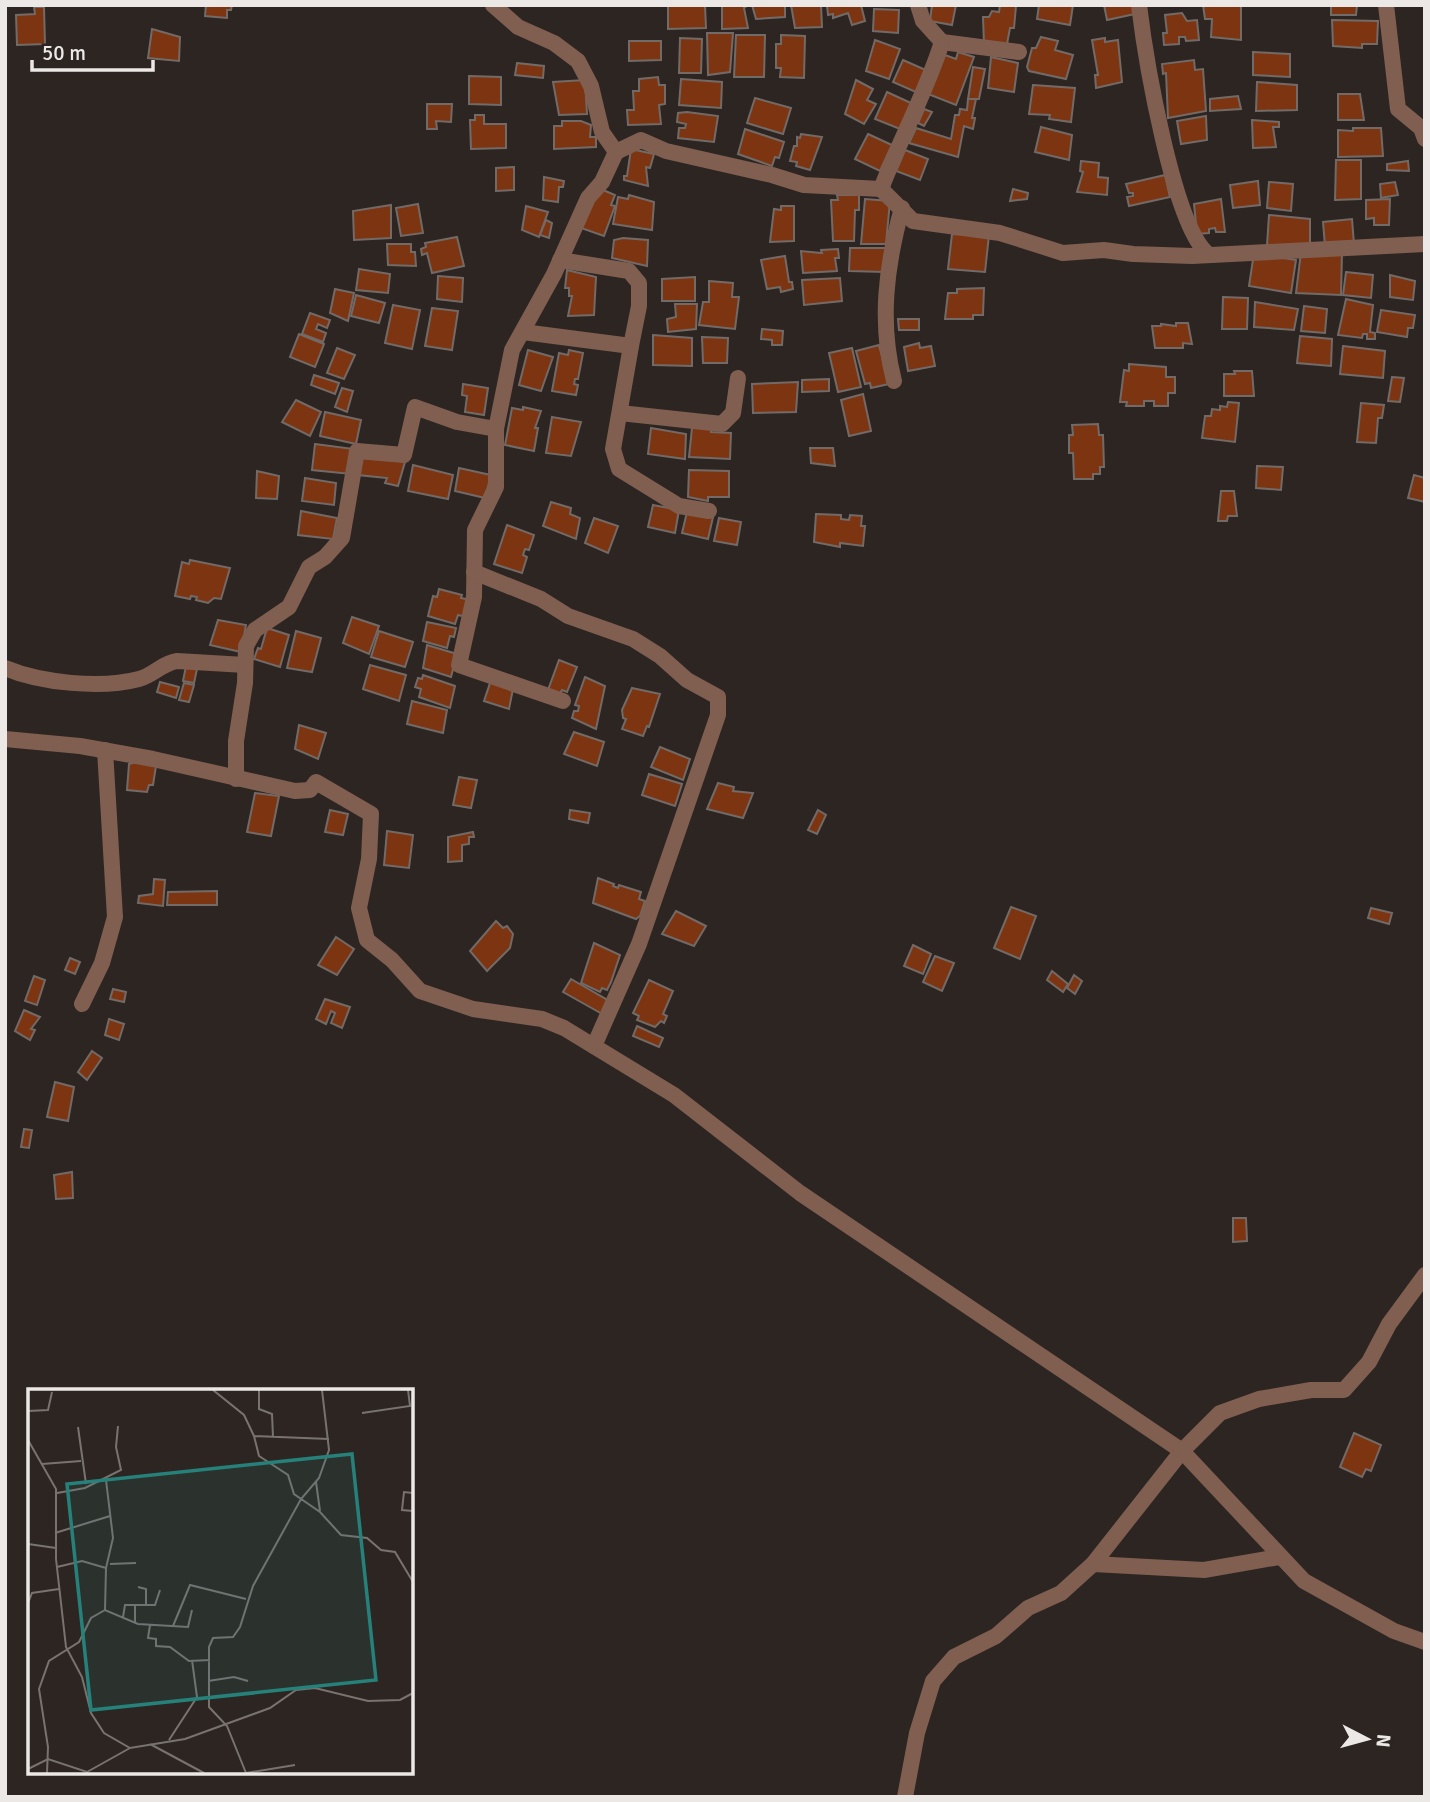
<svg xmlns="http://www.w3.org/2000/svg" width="1430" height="1802" font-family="Signika,sans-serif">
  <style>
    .building { fill: #7d3411; stroke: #726a67; stroke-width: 2 }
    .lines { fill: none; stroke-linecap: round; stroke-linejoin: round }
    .street { stroke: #805e50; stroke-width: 16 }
    .inset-road { fill: none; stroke: #797370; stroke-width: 2 }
    .view { fill: #25817a; fill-opacity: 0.15; stroke: #25817a; stroke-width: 3.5 }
    .inset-edge { fill: none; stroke: #ece8e6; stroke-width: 3.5 }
  </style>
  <rect width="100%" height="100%" fill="#2c2522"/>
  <g class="building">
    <polygon points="206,5 232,5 231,10 227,10 227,18 205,16"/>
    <polygon points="668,5 705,5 706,28 668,29"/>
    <polygon points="722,5 748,5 744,8 748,28 722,29"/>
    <polygon points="752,5 785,5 785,17 756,19"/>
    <polygon points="791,5 821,5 822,27 795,28"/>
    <polygon points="827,5 861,5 865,21 852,25 848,13 833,18 833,14 828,15"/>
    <polygon points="932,5 956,5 952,25 930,21"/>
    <polygon points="1000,5 1016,6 1014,28 1010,28 1007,44 984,44 983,17 989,17 992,11 999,12"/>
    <polygon points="1039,5 1073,5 1070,25 1037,19"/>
    <polygon points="1104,5 1133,5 1135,14 1107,20"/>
    <polygon points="1203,5 1241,5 1241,40 1211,37 1212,19 1205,19"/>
    <polygon points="1331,5 1357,5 1356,15 1331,15"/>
    <polygon points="34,7 44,7 45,44 17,45 16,15 35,14"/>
    <polygon points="874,9 899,10 898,33 873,31"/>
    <polygon points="1182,13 1187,21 1197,20 1199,40 1186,41 1185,37 1179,37 1179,44 1164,45 1163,33 1167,33 1165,15"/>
    <polygon points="1332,20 1378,21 1377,44 1362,44 1362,48 1333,46"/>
    <polygon points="152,29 180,37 179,61 148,58"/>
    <polygon points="707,33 733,33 730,72 708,75"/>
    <polygon points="736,35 765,35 764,77 734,77"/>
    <polygon points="781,35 805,36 804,78 780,77 781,68 776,68 776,44 781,44"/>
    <polygon points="1041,37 1058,41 1055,50 1073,55 1066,79 1029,71 1027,67 1032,48 1036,48"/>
    <polygon points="680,38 702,39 701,73 679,73"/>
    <polygon points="1105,38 1105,42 1118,40 1122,82 1096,88 1095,75 1098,75 1092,40"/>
    <polygon points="875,40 900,49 889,79 866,71"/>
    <polygon points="629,41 661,41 661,60 629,61"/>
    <polygon points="958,52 974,57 956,105 928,94 945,55 956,59"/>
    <polygon points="1253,52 1290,54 1290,77 1253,75"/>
    <polygon points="991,57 1018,63 1014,92 988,88"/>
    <polygon points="903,60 928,71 918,93 893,82"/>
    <polygon points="1194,60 1195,70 1203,69 1206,111 1168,118 1166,73 1163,74 1162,64"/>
    <polygon points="517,63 544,66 543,78 515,75"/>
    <polygon points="973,67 985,69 979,99 968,99"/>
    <polygon points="469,76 501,77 501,105 469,104"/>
    <polygon points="658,77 659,85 665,85 665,104 659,105 661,124 628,125 627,110 634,110 633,91 639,91 639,79"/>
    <polygon points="681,79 722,82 721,108 679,105"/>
    <polygon points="585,80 587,114 559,115 553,82"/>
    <polygon points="856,80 873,89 867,100 876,104 864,124 845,114"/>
    <polygon points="1257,82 1297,85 1297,110 1256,111"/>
    <polygon points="1033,85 1075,88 1071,122 1049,119 1050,115 1029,114"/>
    <polygon points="887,92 911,103 900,129 875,119"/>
    <polygon points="1338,94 1360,94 1364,120 1338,120"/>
    <polygon points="1238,96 1241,109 1210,111 1210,99"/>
    <polygon points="755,98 791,108 783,134 747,123"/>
    <polygon points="968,99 976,99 972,118 975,118 973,129 964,126 958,157 909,143 916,128 951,139 955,115 959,115 960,109 967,110"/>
    <polygon points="427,104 452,104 451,122 436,121 437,129 427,129"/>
    <polygon points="924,109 932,112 924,126 918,123"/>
    <polygon points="687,112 718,116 714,142 678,138 679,128 685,128 686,124 677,122 678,113"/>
    <polygon points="475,115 484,115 484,124 506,124 506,148 471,149 470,120 475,120"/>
    <polygon points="1206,116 1207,140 1181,144 1177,121"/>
    <polygon points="1252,120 1279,122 1279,127 1273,127 1276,147 1253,148"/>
    <polygon points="562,121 581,121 591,125 590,137 596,137 596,147 554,149 554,126 562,126"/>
    <polygon points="1041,127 1072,135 1069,160 1035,152"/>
    <polygon points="1353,128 1381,128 1383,156 1338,157 1338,130 1353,131"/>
    <polygon points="745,129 784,142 779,158 775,157 772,166 738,154"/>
    <polygon points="801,134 822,137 810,170 796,166 797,162 790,161 794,146 797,146 797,137 800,138"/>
    <polygon points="868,134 892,145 880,171 855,159"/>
    <polygon points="631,149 654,154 650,168 646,167 648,186 624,180 624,176 627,176"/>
    <polygon points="905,150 928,159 920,180 896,171"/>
    <polygon points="1336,160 1361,160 1361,199 1335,200"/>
    <polygon points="1081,161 1099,163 1098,177 1108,178 1107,195 1077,192 1083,172 1080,171"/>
    <polygon points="1408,161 1409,171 1387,170 1387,164"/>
    <polygon points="514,167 514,190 496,191 496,168"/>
    <polygon points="1165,175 1170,197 1129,206 1127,197 1133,196 1133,193 1129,193 1126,184"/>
    <polygon points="544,177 564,181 563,187 559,187 558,202 543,200"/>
    <polygon points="1258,181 1260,205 1233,208 1230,185"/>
    <polygon points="1269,182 1293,184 1291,211 1267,208"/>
    <polygon points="1395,182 1398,195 1381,198 1380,184"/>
    <polygon points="1013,189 1028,193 1027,199 1010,201"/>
    <polygon points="603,190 615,195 611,205 615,206 604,236 581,228 598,192"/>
    <polygon points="629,195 654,202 652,230 613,224 618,197 628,199"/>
    <polygon points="837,195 859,195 859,210 855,210 854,241 833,241 831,200 838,200"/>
    <polygon points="865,199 890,201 886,244 861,244"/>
    <polygon points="1221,199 1225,232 1216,232 1215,228 1209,229 1209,233 1197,234 1194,204"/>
    <polygon points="1390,199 1389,225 1374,225 1374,218 1366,219 1366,200"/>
    <polygon points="418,204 423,233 401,236 396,208"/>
    <polygon points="391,205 391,238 354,240 353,211"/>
    <polygon points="526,206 548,212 539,237 522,230"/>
    <polygon points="781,206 794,206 794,241 770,242 774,209 781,210"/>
    <polygon points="1269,215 1310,219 1310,245 1267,245"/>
    <polygon points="1352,219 1354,244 1325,246 1323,222"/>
    <polygon points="546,220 552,223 549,238 540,235"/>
    <polygon points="952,234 989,235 985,272 948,269"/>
    <polygon points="457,237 464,266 432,273 427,253 422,255 421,249 426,247 425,243"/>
    <polygon points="623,238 648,240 647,266 612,258 614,240"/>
    <polygon points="387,244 411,244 411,252 415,252 416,266 388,265"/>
    <polygon points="850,248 885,248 885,272 849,271"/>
    <polygon points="838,249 839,258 835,258 837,271 803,273 801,251 822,253 821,250"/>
    <polygon points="1301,252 1342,253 1341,295 1296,293"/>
    <polygon points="1254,253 1296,260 1291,293 1249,286"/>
    <polygon points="785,256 789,282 792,282 793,289 781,292 780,287 767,289 761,260"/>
    <polygon points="359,269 390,274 388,293 356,290"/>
    <polygon points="567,270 596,277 594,315 568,316 572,296 569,296 569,288 565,288"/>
    <polygon points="1346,272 1373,275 1371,298 1343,295"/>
    <polygon points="1390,275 1415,281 1413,300 1390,297"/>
    <polygon points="438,276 463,278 462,302 437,299"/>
    <polygon points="695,277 695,301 662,301 662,279"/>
    <polygon points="840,278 842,301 804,305 802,280"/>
    <polygon points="709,281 733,283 732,297 739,297 735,329 699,325 703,302 709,302"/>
    <polygon points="984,288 983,315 973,315 973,319 945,319 948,293 957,293 957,289"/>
    <polygon points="335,289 354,293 348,321 330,313"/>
    <polygon points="356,295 385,303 379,323 351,316"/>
    <polygon points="1223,297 1248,298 1247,329 1222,329"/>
    <polygon points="1346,299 1373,305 1370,332 1375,333 1375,339 1367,339 1367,334 1363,334 1362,338 1338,335"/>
    <polygon points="1255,302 1298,309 1294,330 1254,327"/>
    <polygon points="675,304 697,304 696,329 668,332 667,319 676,317"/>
    <polygon points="393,305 420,310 412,349 385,343"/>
    <polygon points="1304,306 1327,309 1325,333 1301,331"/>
    <polygon points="432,308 458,311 452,350 425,346"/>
    <polygon points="1381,310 1415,315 1413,328 1408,328 1407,337 1377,332"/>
    <polygon points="310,313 330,320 327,328 318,324 316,329 326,333 323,342 302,334"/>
    <polygon points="898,319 919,319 919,330 899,330"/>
    <polygon points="1176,323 1188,323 1192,344 1183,343 1183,348 1155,348 1152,326 1161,326 1161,324 1176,326"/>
    <polygon points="762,329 783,331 782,345 772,345 772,340 761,339"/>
    <polygon points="299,334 324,344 315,367 290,357"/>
    <polygon points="653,335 692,338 692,366 653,365"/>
    <polygon points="1300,336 1332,339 1331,366 1297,363"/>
    <polygon points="702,337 728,338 727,363 703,363"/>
    <polygon points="919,343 920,348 931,346 935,366 908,371 904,347"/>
    <polygon points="879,345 889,384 871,388 870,383 865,384 856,351"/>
    <polygon points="1343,346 1385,351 1383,378 1340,374"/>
    <polygon points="337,348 355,355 344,379 327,373"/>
    <polygon points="852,348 861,387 838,392 829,353"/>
    <polygon points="528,350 553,357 541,391 519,385"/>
    <polygon points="569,350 583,353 578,379 575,379 574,384 578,385 576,395 552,391 559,353 568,355"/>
    <polygon points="1129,364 1166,367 1166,377 1175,377 1175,393 1168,393 1168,406 1154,406 1154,401 1144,401 1144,406 1126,406 1127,402 1120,402 1124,370 1129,371"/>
    <polygon points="1234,371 1252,371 1254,396 1224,396 1224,374 1235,374"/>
    <polygon points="314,375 339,383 335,394 311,385"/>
    <polygon points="1392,377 1404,378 1400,402 1388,401"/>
    <polygon points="829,379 829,391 802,392 802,380"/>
    <polygon points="798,382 796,412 753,413 752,384"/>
    <polygon points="463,384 488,388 484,415 465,412 467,396 462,395"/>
    <polygon points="342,388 353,391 347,412 335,407"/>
    <polygon points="863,394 871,431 849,436 841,400"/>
    <polygon points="296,400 321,412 310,436 282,422"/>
    <polygon points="1228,402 1239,403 1235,442 1202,438 1205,416 1211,416 1212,409 1220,410 1220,406 1227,407"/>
    <polygon points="1361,403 1384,405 1382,418 1378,418 1376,443 1357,442"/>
    <polygon points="523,407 541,411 535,428 538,428 534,451 505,445 512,408 523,410"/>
    <polygon points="325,412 361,420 356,444 320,436"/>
    <polygon points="552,417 581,422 571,456 546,453"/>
    <polygon points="1098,424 1099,435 1103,435 1104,467 1100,467 1100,474 1093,474 1093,479 1074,479 1073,453 1069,453 1069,435 1073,435 1072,425"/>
    <polygon points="711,426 711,432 731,433 730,459 689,457 692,428"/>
    <polygon points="651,428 686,434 685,459 648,454"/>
    <polygon points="315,444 354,449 351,474 312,470"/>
    <polygon points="810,448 833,448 835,466 811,463"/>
    <polygon points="363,454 405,462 398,486 385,483 387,478 358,475"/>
    <polygon points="413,465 453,475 448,499 408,491"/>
    <polygon points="1257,466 1283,467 1281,490 1256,488"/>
    <polygon points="459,468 491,475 485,498 455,491"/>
    <polygon points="689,470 729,471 729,497 708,497 708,501 688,497"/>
    <polygon points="257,471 279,476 277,499 256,498"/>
    <polygon points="1414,475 1425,478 1425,502 1408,498"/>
    <polygon points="305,478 336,483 334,505 302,501"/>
    <polygon points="1221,491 1234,491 1237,516 1228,516 1227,521 1218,521"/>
    <polygon points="551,502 571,508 570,514 580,518 576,539 543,526"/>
    <polygon points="653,505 679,510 675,533 648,527"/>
    <polygon points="301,511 337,518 333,539 298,535"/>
    <polygon points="687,512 713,517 708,539 682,533"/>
    <polygon points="816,514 841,515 841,519 849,520 850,515 862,516 861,526 865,526 863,546 840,543 840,547 814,542"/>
    <polygon points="594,518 618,526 608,553 585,543"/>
    <polygon points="719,518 741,522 737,545 714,541"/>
    <polygon points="507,525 534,535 529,550 525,549 523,555 527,557 522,573 494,564"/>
    <polygon points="190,560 230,568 221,599 214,598 208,603 196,600 197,597 191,596 190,599 175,596 182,562 189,564"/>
    <polygon points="439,589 462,595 461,598 471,600 466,617 458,615 455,624 428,616 433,596 437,597"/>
    <polygon points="352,617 379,626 369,654 343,643"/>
    <polygon points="218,620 246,625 241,652 210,645"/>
    <polygon points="427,622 456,628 454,637 450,636 447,648 423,641"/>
    <polygon points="267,628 289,635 280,667 254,659 258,648 261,649"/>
    <polygon points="296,631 321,638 312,672 287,668"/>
    <polygon points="379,631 413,642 405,667 371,657"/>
    <polygon points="427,645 457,654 451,677 423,668"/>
    <polygon points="559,660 577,667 567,692 562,690 559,695 548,690"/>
    <polygon points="370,665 406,675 399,701 363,689"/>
    <polygon points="186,666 197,669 194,683 183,681"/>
    <polygon points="423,675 455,686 450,708 419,697 421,689 415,687 418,678 422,679"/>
    <polygon points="492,677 514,684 509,709 484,701"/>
    <polygon points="585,677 605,686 596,729 572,718 574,711 578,711 579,706 575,705"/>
    <polygon points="160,682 179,687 176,698 157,692"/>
    <polygon points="184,683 194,685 189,702 179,700"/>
    <polygon points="632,688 660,694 649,727 647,726 643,736 622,729 626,719 623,718 622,710"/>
    <polygon points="412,701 447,710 443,733 407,724"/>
    <polygon points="299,725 326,733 318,759 295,749"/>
    <polygon points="574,732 604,742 597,766 564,754"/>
    <polygon points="660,747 690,759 683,780 651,767"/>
    <polygon points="136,762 156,766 153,785 149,785 147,792 127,790 129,764"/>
    <polygon points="649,774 682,784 675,806 642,795"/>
    <polygon points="459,777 477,780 471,808 453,805"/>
    <polygon points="718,783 734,787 733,791 753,793 743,818 707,809"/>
    <polygon points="255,793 279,796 271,836 247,832"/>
    <polygon points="330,810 348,814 343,835 325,832"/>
    <polygon points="570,810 590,813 588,823 569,819"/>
    <polygon points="818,810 826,815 817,834 808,830"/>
    <polygon points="387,831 413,835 409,868 384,865"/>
    <polygon points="473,832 474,837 469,837 469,844 462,845 462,861 448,862 448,837"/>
    <polygon points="598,878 614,884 613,886 618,888 619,885 641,892 639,899 645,901 640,916 636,919 593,903"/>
    <polygon points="154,879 165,880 163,906 138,903 139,896 153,894"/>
    <polygon points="217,891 217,905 167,905 168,892"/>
    <polygon points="1011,907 1036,916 1020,959 994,948"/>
    <polygon points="1371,908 1392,913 1389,924 1368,918"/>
    <polygon points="676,911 706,926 694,946 662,934"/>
    <polygon points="496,921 503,928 507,926 513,934 510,948 487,971 470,951"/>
    <polygon points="336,937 354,949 337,975 318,965"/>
    <polygon points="594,943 620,955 611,982 607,990 602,988 600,992 581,983"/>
    <polygon points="913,945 931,954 923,974 904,966"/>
    <polygon points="935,956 954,963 942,991 923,982"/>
    <polygon points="70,958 80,962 75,974 65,970"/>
    <polygon points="1052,971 1068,984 1063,992 1047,980"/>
    <polygon points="1074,975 1082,981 1075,994 1067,988"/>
    <polygon points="34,976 45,980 37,1005 25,1001"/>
    <polygon points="571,979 611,1002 604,1015 563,992"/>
    <polygon points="649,980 673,991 663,1014 667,1016 664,1023 661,1021 655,1027 637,1020 639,1016 633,1013"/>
    <polygon points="113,989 126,992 124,1002 110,999"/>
    <polygon points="325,999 350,1007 342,1028 331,1023 335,1013 331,1011 326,1024 316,1019"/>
    <polygon points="24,1010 40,1017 31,1029 35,1030 30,1040 15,1031"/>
    <polygon points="109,1019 124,1024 119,1040 105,1035"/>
    <polygon points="637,1026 663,1038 659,1047 633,1036"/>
    <polygon points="92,1051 102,1058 87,1080 78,1072"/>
    <polygon points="55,1082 74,1087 68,1121 47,1117"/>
    <polygon points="24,1129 32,1130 29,1148 21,1147"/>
    <polygon points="72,1172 73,1198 56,1199 54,1175"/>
    <polygon points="1233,1218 1246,1218 1247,1241 1233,1242"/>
    <polygon points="1354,1433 1381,1445 1371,1471 1366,1469 1362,1477 1340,1467"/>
  </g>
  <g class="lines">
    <g class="street">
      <polyline points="493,5 518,27 554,43 578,61 591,86 602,132 616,152 602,182 588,198 554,274 512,350 496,429 496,487 475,530 474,597 459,665 563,701"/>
      <path d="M1139,5C1145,55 1173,227 1209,255"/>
      <polyline points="1386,5 1398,109 1421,128 1425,139"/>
      <polyline points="942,42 1019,52"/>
      <path d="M616,152L641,140L666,151L772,175L804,185L881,189C900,139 926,93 942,42L923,21L918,5"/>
      <polyline points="881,189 913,221 1000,233 1063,253 1104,250 1133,254 1192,256 1425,244"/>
      <polyline points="560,260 629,271 639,283 639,306 631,346"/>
      <polyline points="523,332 631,346 613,449 619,469 679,506 709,511"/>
      <path d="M894,381C879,323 886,266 902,208"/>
      <polyline points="620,413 722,424 733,413 738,378"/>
      <polyline points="474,572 541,599 568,616 633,639 660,656 687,680 718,697 718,715 639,944 594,1046"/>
      <path d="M5,668C41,683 101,689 139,679C154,675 162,663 177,661L245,665"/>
      <polyline points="5,739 80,746 153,759 295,791 310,790 316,782 371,814 369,859 359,908 367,940 392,960 420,991 473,1009 542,1019 564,1028 674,1095 800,1193 1182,1451 1304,1581 1394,1631 1425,1642"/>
      <polyline points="236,779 236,741 245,683 246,646 255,630 289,607 309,567 325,557 342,538 357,451 404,455 415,407 457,422 496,429"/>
      <polyline points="82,1004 102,963 115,917 105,750"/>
      <polyline points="1093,1564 1204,1570 1279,1557"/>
      <polyline points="905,1797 917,1733 933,1681 954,1657 996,1636 1028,1608 1061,1593 1093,1564 1182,1451 1220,1413 1259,1399 1311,1390 1344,1390 1369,1362 1389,1324 1425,1275"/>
    </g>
  </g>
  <g transform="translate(28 1389)">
    <rect width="385" height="385" fill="#2c2522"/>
    <path class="inset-road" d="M185,1L216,26L226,47L301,50M231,1V20L244,25L245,48M0,22L20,21L24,3M334,24L382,17L380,1M50,38L58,95M226,47L231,67L260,86L266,105L292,123L313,146L339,149L353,161L367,163L385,193M0,51L28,100V170L38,258L54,288L63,324L76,344L102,359L157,350L242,319L268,301L287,299L340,312L372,311L385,304M14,75L53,72M78,91L85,149L78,179M288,93L292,122M29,104L57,99L93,81L88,58L90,37M385,104L376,103L374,121L385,122M27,144L82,127M0,155L28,159M82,175L108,174M29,178L54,172L78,179L77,221M110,198L118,200V216M0,214L4,204L31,200M95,228L97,216H107M107,233V216H127L132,201M122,236L120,249L128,250V257L142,258L161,272L182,271M145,237L162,196L218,210M180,292L206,288L220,292M141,351L169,308L164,271M122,355L176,384M267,376L218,384L199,337L181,318V258L185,249L205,248L212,238L225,197L273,110L291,89L301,61L294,1M0,380L20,370L59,383L102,359M19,384L20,358L11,300L21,272L51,253L63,229L77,221L110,235L160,238L164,221"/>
    <path class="view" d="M324,65L348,291L63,321L39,95Z"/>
    <rect width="385" height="385" class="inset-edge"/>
  </g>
  <rect width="1430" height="1802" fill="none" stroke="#ece8e6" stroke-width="14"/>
  <g transform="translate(1367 1739) rotate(96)" stroke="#2c2522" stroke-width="5" paint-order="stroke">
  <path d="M0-5L12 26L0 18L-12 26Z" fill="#ece8e6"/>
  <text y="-10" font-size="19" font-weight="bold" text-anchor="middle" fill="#ece8e6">N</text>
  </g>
  <path d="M32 60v10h121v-10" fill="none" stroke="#ece8e6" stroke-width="3.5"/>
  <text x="42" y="60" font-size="21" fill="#ece8e6" stroke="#2c2522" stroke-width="5" paint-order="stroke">50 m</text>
</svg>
